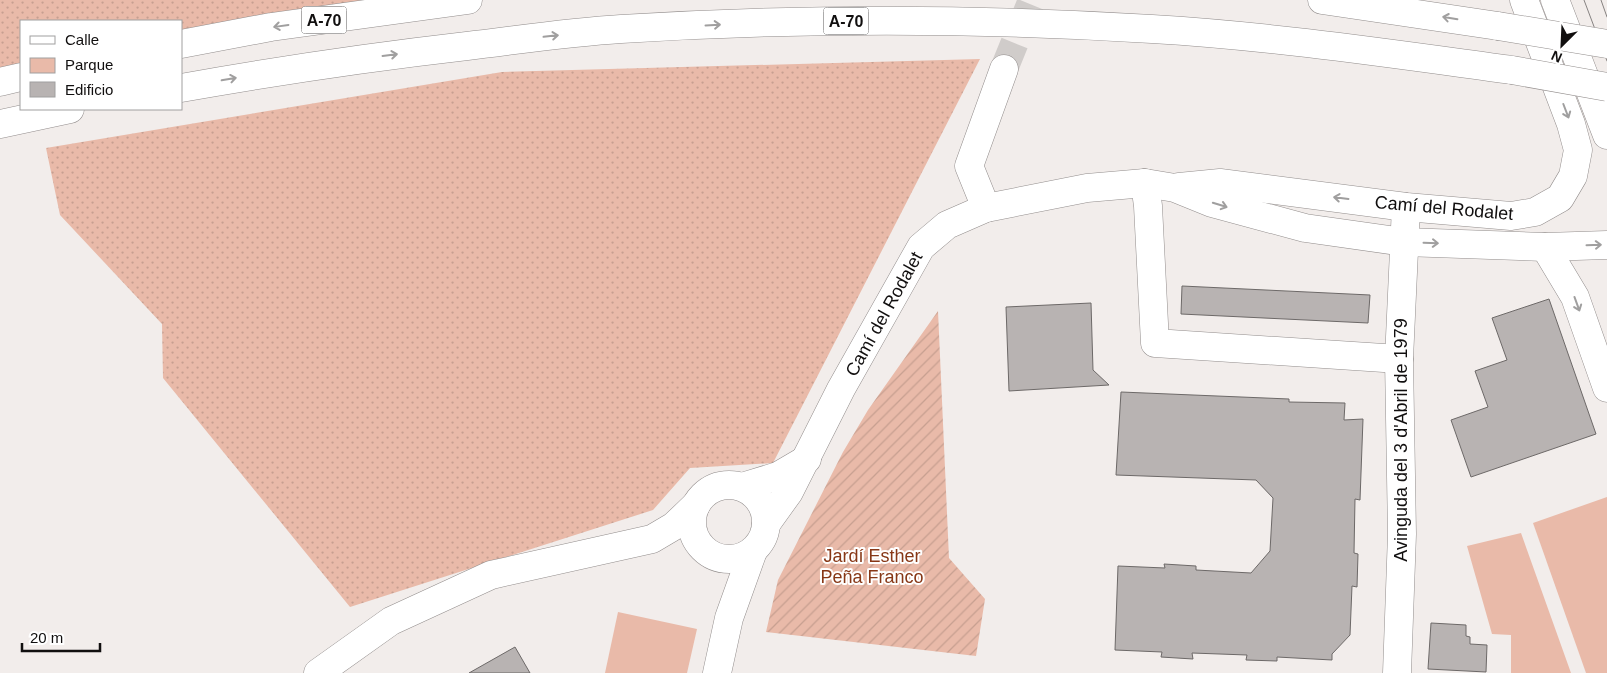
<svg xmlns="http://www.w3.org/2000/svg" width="1607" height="673" font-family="Helvetica,sans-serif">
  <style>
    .grass { fill: url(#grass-dots) }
    .park { fill: #e9baa9 }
    .garden { fill: url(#garden-furrows) }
    .building { fill: #b8b3b2; stroke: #6d6968 }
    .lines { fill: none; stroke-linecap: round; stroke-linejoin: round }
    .street-tunnel { stroke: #d0ccca; stroke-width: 28; stroke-dasharray: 28 14; stroke-linecap: butt }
    .street-casing { stroke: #928d8c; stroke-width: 29 }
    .secondary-casing { stroke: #928d8c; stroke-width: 29 }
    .highway-casing { stroke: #928d8c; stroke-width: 29 }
    .street { stroke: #fff; stroke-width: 28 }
    .secondary { stroke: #fff; stroke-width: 28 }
    .highway { stroke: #fff; stroke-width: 28 }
    .tram { stroke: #868281; stroke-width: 1 }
    .highway-bridge-casing { stroke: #928d8c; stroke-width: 29; stroke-linecap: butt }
    .highway-bridge { stroke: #fff; stroke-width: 28 }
    .oneway { stroke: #a09f9f }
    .labels { text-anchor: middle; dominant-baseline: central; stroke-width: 4; stroke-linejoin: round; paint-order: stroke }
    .shield { fill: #fff; stroke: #585757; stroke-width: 1 }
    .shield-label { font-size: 16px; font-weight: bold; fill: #110f0f }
    .street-label { font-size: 18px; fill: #110f0f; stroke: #fff }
    .park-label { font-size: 18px; fill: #873716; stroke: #fff }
  </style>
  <defs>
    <pattern id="grass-dots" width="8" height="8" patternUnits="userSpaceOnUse" patternTransform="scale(1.25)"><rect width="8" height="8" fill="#e9baa9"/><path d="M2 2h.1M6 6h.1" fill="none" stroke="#c79f90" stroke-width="1.8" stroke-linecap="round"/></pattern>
    <pattern id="garden-furrows" width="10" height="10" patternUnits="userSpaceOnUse" patternTransform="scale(1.25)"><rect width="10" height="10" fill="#e9baa9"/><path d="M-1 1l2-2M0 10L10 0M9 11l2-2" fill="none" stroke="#c79f90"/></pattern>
  </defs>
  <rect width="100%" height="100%" fill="#f2edeb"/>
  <g class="grass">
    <polygon points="0,0 418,0 181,46 181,21 21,21 21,76 0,80"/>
    <polygon points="980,59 773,463 690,468 653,510 350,607 163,378 162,324 60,215 46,148 502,72"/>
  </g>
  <g class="park">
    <polygon points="1607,497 1607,673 1586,673 1533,523"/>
    <polygon points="1521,533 1571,673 1511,673 1511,635 1492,634 1467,546"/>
    <polygon points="618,612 697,629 687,673 605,673"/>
  </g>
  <polygon class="garden" points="938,311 949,558 985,599 976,656 766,632 778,580 843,452 868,410"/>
  <g class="building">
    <polygon points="1182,286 1370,295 1368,323 1181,314"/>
    <polygon points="1549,299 1596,434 1471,477 1451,420 1488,407 1475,371 1507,360 1492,318"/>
    <polygon points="1091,303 1093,370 1109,385 1009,391 1006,307"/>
    <polygon points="1121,392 1289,399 1289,402 1345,403 1344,420 1363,419 1360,500 1355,499 1354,553 1358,554 1357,587 1352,586 1350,635 1332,654 1332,660 1277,657 1277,661 1246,660 1247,655 1192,653 1193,659 1161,657 1162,652 1115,650 1118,566 1165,568 1164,564 1196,566 1196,570 1251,573 1270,551 1273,498 1256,480 1116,475"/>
    <polygon points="1431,623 1466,625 1466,636 1470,637 1470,644 1487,645 1486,672 1428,669"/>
    <polygon points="515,647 530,673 469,673"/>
  </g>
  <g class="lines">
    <polyline class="street-tunnel" points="1004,69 1032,0"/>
    <defs>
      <g id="street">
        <polyline points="1145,183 1148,206 1155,343 1399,359"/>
        <polyline points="986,208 969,166 1004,69"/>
        <polyline points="1545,247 1575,297 1607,388"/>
        <polyline points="1397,673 1402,534 1399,359 1406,207"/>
      </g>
      <g id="secondary">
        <polyline points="1555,0 1607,135"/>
        <polyline points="1179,187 1220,183 1406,207 1511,216 1535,212 1560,198 1573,176 1578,150 1571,124 1524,0"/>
        <circle cx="729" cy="522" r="37"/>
        <polyline points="742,487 778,476 807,459"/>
        <polyline points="766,524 789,492 841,389 921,247 947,225 986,208 1087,188 1145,183 1175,188 1212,203 1305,228 1404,242 1545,247 1607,245"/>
        <polyline points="318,673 391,621 491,575 652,539 674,526 696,505"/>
        <polyline points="717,673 729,618 753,551"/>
      </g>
      <g id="highway">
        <polyline points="1322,0 1498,26"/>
        <polyline points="181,44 271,27 468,0"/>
        <polyline points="0,82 21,77"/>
        <path d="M181,88C276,71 371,57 467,46C518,40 570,32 621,29C798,18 975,18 1152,29C1272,36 1393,54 1512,70"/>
        <polyline points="0,124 70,109"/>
      </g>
    </defs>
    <use href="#street" class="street-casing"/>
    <use href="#secondary" class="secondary-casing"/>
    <use href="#highway" class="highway-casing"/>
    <use href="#street" class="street"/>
    <use href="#secondary" class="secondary"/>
    <use href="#highway" class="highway"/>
    <g class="tram">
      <polyline points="1584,0 1607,61"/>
      <polyline points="1601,0 1607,17"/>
    </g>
    <defs>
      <g id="highway-bridge">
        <polyline points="1498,26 1607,44"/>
        <polyline points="1512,70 1607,87"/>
      </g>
    </defs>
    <use href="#highway-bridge" class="highway-bridge-casing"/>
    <use href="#highway-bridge" class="highway-bridge"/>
  </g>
  <defs><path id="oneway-shaft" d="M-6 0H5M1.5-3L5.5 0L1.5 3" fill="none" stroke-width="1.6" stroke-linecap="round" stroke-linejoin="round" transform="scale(1.25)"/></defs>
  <g class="oneway">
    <use href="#oneway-shaft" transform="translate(1450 18) rotate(-171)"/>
    <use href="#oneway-shaft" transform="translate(713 25) rotate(-3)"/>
    <use href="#oneway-shaft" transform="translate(281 26) rotate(172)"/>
    <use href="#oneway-shaft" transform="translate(551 36) rotate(-6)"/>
    <use href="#oneway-shaft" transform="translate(390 55) rotate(-7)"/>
    <use href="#oneway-shaft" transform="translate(229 79) rotate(-10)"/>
    <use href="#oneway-shaft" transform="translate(1566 111) rotate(69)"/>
    <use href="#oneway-shaft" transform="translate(1341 198) rotate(-173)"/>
    <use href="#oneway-shaft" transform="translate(1220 205) rotate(17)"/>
    <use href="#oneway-shaft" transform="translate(1431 243) rotate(2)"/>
    <use href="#oneway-shaft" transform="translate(1594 245) rotate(-2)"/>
    <use href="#oneway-shaft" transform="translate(1577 304) rotate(70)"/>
  </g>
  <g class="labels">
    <g class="shield">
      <rect x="301.5" y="6.5" width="45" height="27" rx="4"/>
      <rect x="823.5" y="7.5" width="45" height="27" rx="4"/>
    </g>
    <g class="shield-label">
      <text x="324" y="20">A-70</text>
      <text x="846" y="21">A-70</text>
    </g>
    <g class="street-label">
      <text transform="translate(1444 208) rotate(5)">Camí del Rodalet</text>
      <text transform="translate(884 314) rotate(-61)">Camí del Rodalet</text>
      <text transform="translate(1401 440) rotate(-90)">Avinguda del 3 d'Abril de 1979</text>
    </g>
    <g class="park-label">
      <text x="872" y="556">Jardí Esther<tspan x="872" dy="21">Peña Franco</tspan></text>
    </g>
  </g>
  <rect x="20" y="20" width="162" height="90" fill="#ffffff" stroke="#a09f9f"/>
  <rect x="30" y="36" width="25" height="8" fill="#ffffff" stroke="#a09f9f"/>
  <text x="65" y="45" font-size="15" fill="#110f0f">Calle</text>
  <rect x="30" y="58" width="25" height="15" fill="#e9baa9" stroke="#a09f9f"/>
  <text x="65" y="70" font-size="15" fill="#110f0f">Parque</text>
  <rect x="30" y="82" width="25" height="15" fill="#b8b3b2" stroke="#a09f9f"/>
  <text x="65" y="95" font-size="15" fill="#110f0f">Edificio</text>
  <g transform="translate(1562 45) rotate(204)" stroke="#ffffff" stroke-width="4" paint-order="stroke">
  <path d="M0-4L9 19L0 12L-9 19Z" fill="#110f0f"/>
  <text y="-8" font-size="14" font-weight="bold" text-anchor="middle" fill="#110f0f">N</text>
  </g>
  <path d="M22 643v8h78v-8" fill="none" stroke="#110f0f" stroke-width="2.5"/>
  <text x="30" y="643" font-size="15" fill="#110f0f" stroke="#ffffff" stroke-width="4" paint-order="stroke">20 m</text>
</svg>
